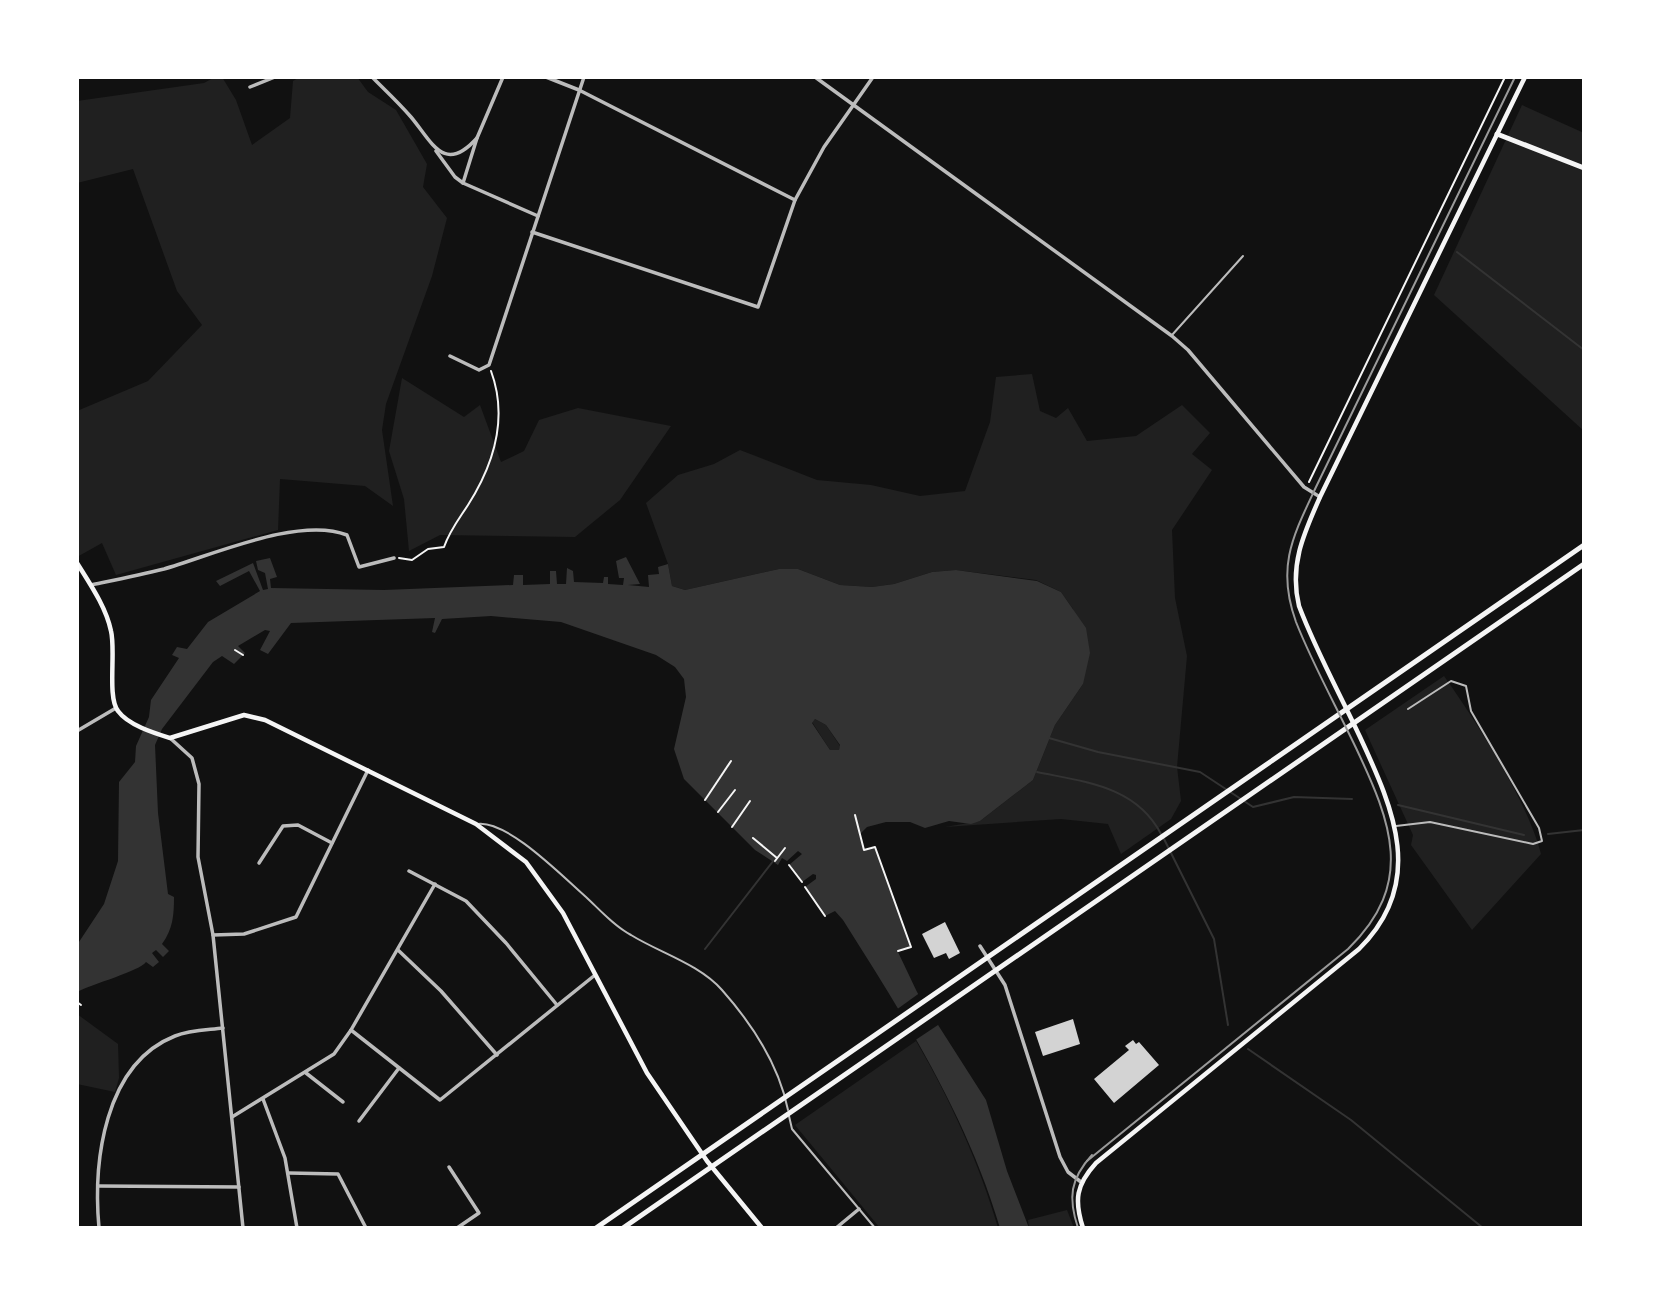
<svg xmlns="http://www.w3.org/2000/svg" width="1661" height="1305" font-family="'Source Serif 4',serif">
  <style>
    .green { fill: #202020 }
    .water { fill: #333; fill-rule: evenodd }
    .pier { fill: #111 }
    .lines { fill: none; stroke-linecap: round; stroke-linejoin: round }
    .stream { stroke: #333; stroke-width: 2 }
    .building { fill: #d3d3d3 }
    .path { stroke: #f5f5f5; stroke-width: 2 }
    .service { stroke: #bcbcbc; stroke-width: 2 }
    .minor { stroke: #bcbcbc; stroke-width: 3.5 }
    .secondary { stroke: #f5f5f5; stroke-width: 4.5 }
    .motorway { stroke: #f5f5f5; stroke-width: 5 }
    .tram { stroke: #9a9a9a; stroke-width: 2 }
  </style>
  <rect width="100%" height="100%" fill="#111"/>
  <g class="green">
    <polygon points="215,77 222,77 236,100 252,145 290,118 293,81 300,77 357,77 368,92 396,110 427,164 423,187 447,218 432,276 386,404 382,430 393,506 365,486 280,479 278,530 116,575 102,543 77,557 77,411 148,381 202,325 177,291 133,169 77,183 77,101 204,83"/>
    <polygon points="1522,105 1584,133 1584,431 1434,295"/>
    <polygon points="1032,374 1040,411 1056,418 1068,408 1087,441 1136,436 1182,405 1210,433 1192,454 1212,470 1172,530 1175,598 1187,656 1177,767 1181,801 1171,819 1121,854 1108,824 1061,819 945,827 980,821 1033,780 1055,725 1083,684 1073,609 1061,592 1036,580 956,570 932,572 894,584 872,587 840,585 798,569 779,569 685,590 672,586 668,564 646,503 678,475 714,464 740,450 817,480 871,485 920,496 965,491 990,422 996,377"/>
    <polygon points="402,378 464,417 480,405 501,462 524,451 539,420 578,408 671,426 620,500 575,537 440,535 409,551 404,499 389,451"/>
    <path d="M1444,676C1476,721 1528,802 1541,854L1472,930L1411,845L1413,835L1365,730Z"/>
    <polygon points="815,719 826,725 840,746 839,750 830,750 812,722"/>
    <polygon points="77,1014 118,1044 119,1078 115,1092 77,1084"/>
    <path d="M916,1041C950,1099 979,1163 998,1228H880L795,1125Z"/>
    <polygon points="1067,1210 1074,1228 1029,1228 1028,1220"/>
  </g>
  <path class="water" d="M626,557L640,584L628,585L649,587L648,575L659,574L658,567L668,564L672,586L685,590L779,569H798L840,585L872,587L894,584L932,572L956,570L1037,581L1061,592L1086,628L1090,653L1083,684L1055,725L1033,780L980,821L971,824L949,821L925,828L910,822H886L867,827L859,835L864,850L875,847L911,947L898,952L917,992L986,1100L1007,1171L1029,1228H1000C967,1116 905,1018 843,920L835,911L825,916L805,887L816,879V875L813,874L802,882L789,865L802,854L798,851L787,861L782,858L778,865L755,850L684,779L674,749L686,697L684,679L675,667L656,655L561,622L491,616L442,619L435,633L432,632L435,618L291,623L268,654L260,650L270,631L265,630L238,646L245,653L234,664L222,656L213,662L162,729L155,745L158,813L168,894L174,897C174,915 173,929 162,944L169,951L163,957L156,950L152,953L159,962L153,967L146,962C140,971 92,984 77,992V945L104,904L118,861L119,782L135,762L136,746L149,717L151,700L179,658L172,655L177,647L187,649L208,622L260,591L249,571L220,586L216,581L253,563L263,590L268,589L265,573L258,570L256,561L270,558L277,577L270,579L271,588L384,590L513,585L514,575H523V585L550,584V571H556L557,584H566L567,568L573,571L574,582L603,583L604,577H608V584L623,585L624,578H619L616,561ZM815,719L826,725L840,745L839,750H830L812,723Z"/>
  <polygon class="pier" points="921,992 941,1023 914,1041 896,1010"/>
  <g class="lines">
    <g class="stream">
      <polyline points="1457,252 1584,350"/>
      <polyline points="1049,738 1098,752 1200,772 1253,807 1294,797 1352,799"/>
      <path d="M1037,772C1085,782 1136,786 1161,834"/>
      <polyline points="1398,805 1524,835"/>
      <polyline points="1548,834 1584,830"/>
      <polyline points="1164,839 1214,939 1228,1025"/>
      <polyline points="705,949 774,860"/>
      <polyline points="1248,1049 1351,1120 1483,1228"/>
    </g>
  </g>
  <g class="building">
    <polygon points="945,922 960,953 949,959 946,953 934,958 922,934"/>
    <polygon points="1073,1019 1080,1044 1043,1056 1035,1032"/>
    <polygon points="1133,1040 1136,1044 1139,1042 1159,1065 1114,1103 1094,1079 1129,1050 1125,1046"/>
  </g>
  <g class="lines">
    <g class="path">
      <polyline points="1309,482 1505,77"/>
      <path d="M399,558L412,560L428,549L444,547C450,530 459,519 468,505C494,464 508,417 491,371"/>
      <polyline points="235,650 243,655"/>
      <polyline points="705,800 731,761"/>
      <polyline points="718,812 735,790"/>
      <polyline points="855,815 864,850 875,847 911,947 898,951"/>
      <polyline points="732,827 750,801"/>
      <polyline points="753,838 777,858"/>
      <polyline points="775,861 785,848"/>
      <polyline points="789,865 802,882"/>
      <polyline points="805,887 825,916"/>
      <polyline points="77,1002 81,1005"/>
    </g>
    <g class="service">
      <polyline points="1172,335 1243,256"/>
      <path d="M477,824C507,819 564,878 586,897C600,910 614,926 631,935C660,953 699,964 722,990C753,1025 779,1065 788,1110"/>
      <polyline points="1396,826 1430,822 1533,844 1542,841 1539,828 1471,711 1466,686 1451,681 1408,709"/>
      <polyline points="789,1116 792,1129 875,1228"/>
    </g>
    <g class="minor">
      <path d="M372,77C385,90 399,103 411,117C432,142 444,175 477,138"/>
      <polyline points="546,77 579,90 795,200"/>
      <polyline points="815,77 1172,336 1188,350 1304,487 1320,497"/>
      <polyline points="250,87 275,77"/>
      <polyline points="436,151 455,177 463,183 538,216"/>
      <polyline points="463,183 477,138 503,77"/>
      <polyline points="532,232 758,307 795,200 824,147 873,77"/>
      <polyline points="450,356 479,370 489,365 584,77"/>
      <path d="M91,585C115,580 140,575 164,569C213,555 299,516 347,535L359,567L394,558"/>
      <polyline points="77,731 116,708"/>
      <polyline points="170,738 192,758 199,784 198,857 213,935 243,1228"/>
      <polyline points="259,863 283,826 298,825 332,843"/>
      <polyline points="409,871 466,901 506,943 557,1005"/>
      <polyline points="213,935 244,934 296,917 368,770"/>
      <polyline points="980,946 1005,985 1060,1157 1068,1172 1081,1182"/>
      <polyline points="398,950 441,991 497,1055"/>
      <polyline points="351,1030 440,1100 595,975"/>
      <polyline points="306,1073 343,1102"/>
      <polyline points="263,1099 285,1158 297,1228"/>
      <polyline points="232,1117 334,1054 351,1030 435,884"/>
      <polyline points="359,1121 399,1068"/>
      <polyline points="449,1167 479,1213 457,1228"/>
      <polyline points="289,1173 338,1174 366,1228"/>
      <polyline points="98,1186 239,1187"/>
      <path d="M99,1228C93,1162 104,1064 175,1036C190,1030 208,1030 223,1028"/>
      <polyline points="836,1228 859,1209"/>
    </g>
    <g class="secondary">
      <path d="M77,563C90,584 106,607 111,631C116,651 107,697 118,711C128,725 154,733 170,738L244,715L265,720L476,824L526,862L563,913L647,1073L707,1161L762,1228"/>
      <path d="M1083,1228C1074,1200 1076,1185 1096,1163L1359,949C1426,883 1394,810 1360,737C1340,694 1316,651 1299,606C1289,565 1304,533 1320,497L1525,77"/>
    </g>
    <g class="motorway">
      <polyline points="1497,134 1584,168"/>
      <polyline points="596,1228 1584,545"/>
      <polyline points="623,1228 1584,564"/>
    </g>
    <g class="tram">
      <path d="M1087,1161L1348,949C1416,883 1391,822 1356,748C1336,706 1313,665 1296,622C1276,567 1293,536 1316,487L1515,77"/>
      <path d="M1078,1228C1068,1198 1070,1179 1092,1155"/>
    </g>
  </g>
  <rect width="1661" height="1305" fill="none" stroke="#ffffff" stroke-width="158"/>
</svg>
